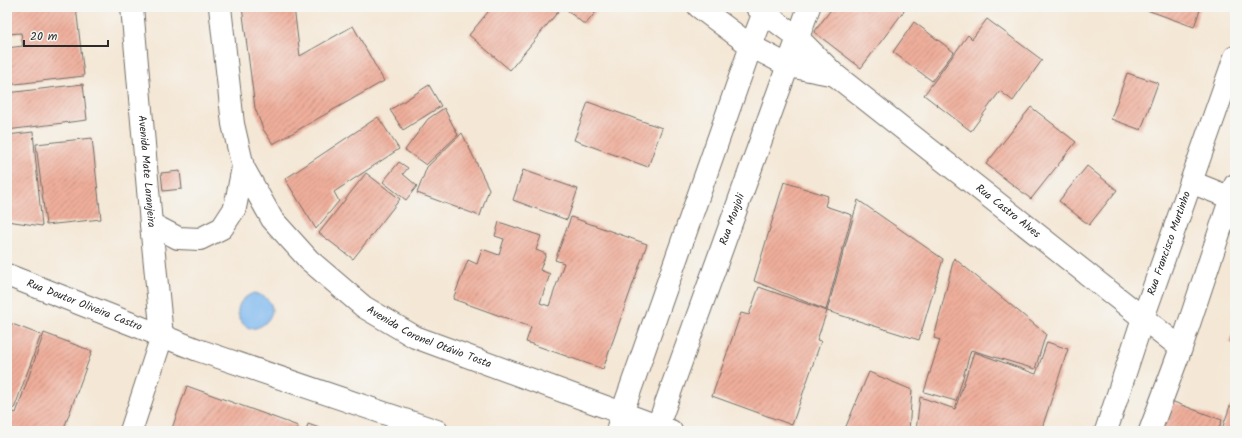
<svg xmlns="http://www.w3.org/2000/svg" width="1242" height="438" font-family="Kalam,sans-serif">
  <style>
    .water { fill: #7eb8ef; stroke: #54728d }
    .building { fill: url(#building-hatch) }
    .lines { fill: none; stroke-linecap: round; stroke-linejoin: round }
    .street-casing { stroke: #716d66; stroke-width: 24 }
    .secondary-casing { stroke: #716d66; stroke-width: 24 }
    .street { stroke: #fff; stroke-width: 22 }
    .secondary { stroke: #fff; stroke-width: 22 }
    .labels { text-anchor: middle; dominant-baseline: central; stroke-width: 3.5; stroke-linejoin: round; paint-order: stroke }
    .street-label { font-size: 11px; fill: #2b2b2b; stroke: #f6f6f2 }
  </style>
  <defs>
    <pattern id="building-hatch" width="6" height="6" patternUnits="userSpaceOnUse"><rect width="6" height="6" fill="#efae9b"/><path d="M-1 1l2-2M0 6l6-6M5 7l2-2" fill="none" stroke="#c28e7f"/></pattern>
  </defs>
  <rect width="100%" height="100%" fill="#f6f6f2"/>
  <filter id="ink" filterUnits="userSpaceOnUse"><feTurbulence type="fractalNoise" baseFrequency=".025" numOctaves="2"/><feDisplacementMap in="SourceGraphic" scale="8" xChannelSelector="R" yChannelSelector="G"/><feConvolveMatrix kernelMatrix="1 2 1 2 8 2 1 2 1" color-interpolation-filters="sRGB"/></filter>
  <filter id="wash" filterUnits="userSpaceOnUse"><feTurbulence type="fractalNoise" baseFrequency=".012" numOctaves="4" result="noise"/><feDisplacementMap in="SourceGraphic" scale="16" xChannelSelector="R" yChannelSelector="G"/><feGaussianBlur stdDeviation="0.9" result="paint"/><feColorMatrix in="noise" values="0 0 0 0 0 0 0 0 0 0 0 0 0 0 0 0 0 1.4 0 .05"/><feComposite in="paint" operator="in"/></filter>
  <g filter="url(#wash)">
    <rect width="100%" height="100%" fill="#f4e7d5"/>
    <path class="water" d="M254,293C295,303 255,345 241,321C233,308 242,297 254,293Z"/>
    <g id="blocks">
      <g class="building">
        <polygon points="7,7 76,7 84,76 7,85 7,48 23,46 21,33 7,34"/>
        <polygon points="242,7 294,7 300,56 353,26 384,81 273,144 263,129 255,108"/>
        <polygon points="492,7 567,7 564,10 561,8 510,70 469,35"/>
        <polygon points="570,7 600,7 585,25 567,10"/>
        <polygon points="833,7 907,7 861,68 814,32"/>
        <polygon points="1148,7 1201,7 1194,27 1147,10"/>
        <polygon points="987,19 1042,60 1013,101 1000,91 971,131 924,95 968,35 972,39"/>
        <polygon points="914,22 954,52 932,81 893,52"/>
        <polygon points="1127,73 1158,83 1141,130 1111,119"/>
        <polygon points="83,84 87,120 7,130 7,93"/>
        <polygon points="429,85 441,106 403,130 390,110"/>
        <polygon points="588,102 662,128 648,167 574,140"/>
        <polygon points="1031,107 1076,142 1031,199 986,164"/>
        <polygon points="444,108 458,135 426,165 405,150 428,119"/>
        <polygon points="378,117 399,149 334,192 339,201 316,229 285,179"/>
        <polygon points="33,132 42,226 7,221 7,135"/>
        <polygon points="462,133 489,189 480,216 417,193 427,167"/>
        <polygon points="92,138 101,219 46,225 36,144"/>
        <polygon points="399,162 408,168 403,174 417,186 406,200 383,182"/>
        <polygon points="1087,166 1117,190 1089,225 1059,201"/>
        <polygon points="523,170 578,189 567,220 513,200"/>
        <polygon points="180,171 182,189 163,191 161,173"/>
        <polygon points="366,173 400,199 353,259 319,233"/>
        <polygon points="784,182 828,196 825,206 852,215 826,310 754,281"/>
        <polygon points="858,200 943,259 919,340 827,311"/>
        <polygon points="571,217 647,244 603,369 526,342 531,327 453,299 468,260 477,264 482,249 499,255 504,239 495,236 499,222 541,236 536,250 546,254 540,270 550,274 540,303 549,306 564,263 555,260"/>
        <polygon points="954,258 1046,334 1035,369 971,350 956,401 924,392 940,340 934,338"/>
        <polygon points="759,287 827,311 817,340 821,341 792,425 712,396 741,313 749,315"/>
        <polygon points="7,322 41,335 14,409 7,406"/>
        <polygon points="1235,328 1235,344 1229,342"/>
        <polygon points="44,333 92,351 63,431 7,431 7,409 16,413"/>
        <polygon points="1047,342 1068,349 1041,431 916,431 920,397 955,409 974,352 1036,374"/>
        <polygon points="869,372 912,390 909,431 844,431"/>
        <polygon points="187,386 298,426 296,431 171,431"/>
        <polygon points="1171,401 1222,420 1218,431 1160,431"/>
        <polygon points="1230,406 1235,408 1235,431 1228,431 1222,429"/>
        <polygon points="308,424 328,431 306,431"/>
      </g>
    </g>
  </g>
  <g filter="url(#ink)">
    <use href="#blocks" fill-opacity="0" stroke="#716d66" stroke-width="1"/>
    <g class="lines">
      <defs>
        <g id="street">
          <polyline points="699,7 751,46 789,66 835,75"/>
          <path id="s1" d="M757,7L798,38L835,75L1143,318L1181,348"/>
          <polyline points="1191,182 1231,198"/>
          <polyline points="131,431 162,336"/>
          <polyline points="617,431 622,413 751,46 766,7"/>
          <path id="s2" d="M656,431L809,7"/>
          <path id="s3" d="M1106,431L1143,318L1235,57"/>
          <polyline points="1150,431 1181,348 1235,185"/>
        </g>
        <g id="secondary">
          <path id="s4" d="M132,7L151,224L162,336"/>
          <path id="s5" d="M220,7L233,124L243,167L272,219L309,260L364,307L415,337L671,431"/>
          <polyline points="151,224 178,238 200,239 222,228 235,208 243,167"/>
          <path id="s6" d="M7,275L198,350L437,431"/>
        </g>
      </defs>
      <use href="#street" class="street-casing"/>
      <use href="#secondary" class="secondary-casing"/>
      <use href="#street" class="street"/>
      <use href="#secondary" class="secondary"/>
    </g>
  </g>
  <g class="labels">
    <g class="street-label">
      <text stroke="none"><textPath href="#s4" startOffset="165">Avenida Mate Laranjeira</textPath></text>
      <text stroke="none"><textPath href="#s1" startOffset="324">Rua Castro Alves</textPath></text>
      <text stroke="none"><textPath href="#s2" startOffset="225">Rua Monjoli</textPath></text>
      <text stroke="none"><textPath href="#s3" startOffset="198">Rua Francisco Murtinho</textPath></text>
      <text stroke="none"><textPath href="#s6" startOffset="83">Rua Doutor Oliveira Castro</textPath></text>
      <text stroke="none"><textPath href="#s5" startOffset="421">Avenida Coronel Otávio Tosta</textPath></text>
    </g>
  </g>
  <rect width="1242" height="438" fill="none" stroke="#f6f6f2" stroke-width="24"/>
  <path d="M24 40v6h84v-6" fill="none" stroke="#2b2b2b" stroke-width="2"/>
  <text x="30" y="40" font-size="12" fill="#2b2b2b" stroke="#f6f6f2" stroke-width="3" paint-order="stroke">20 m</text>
</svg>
